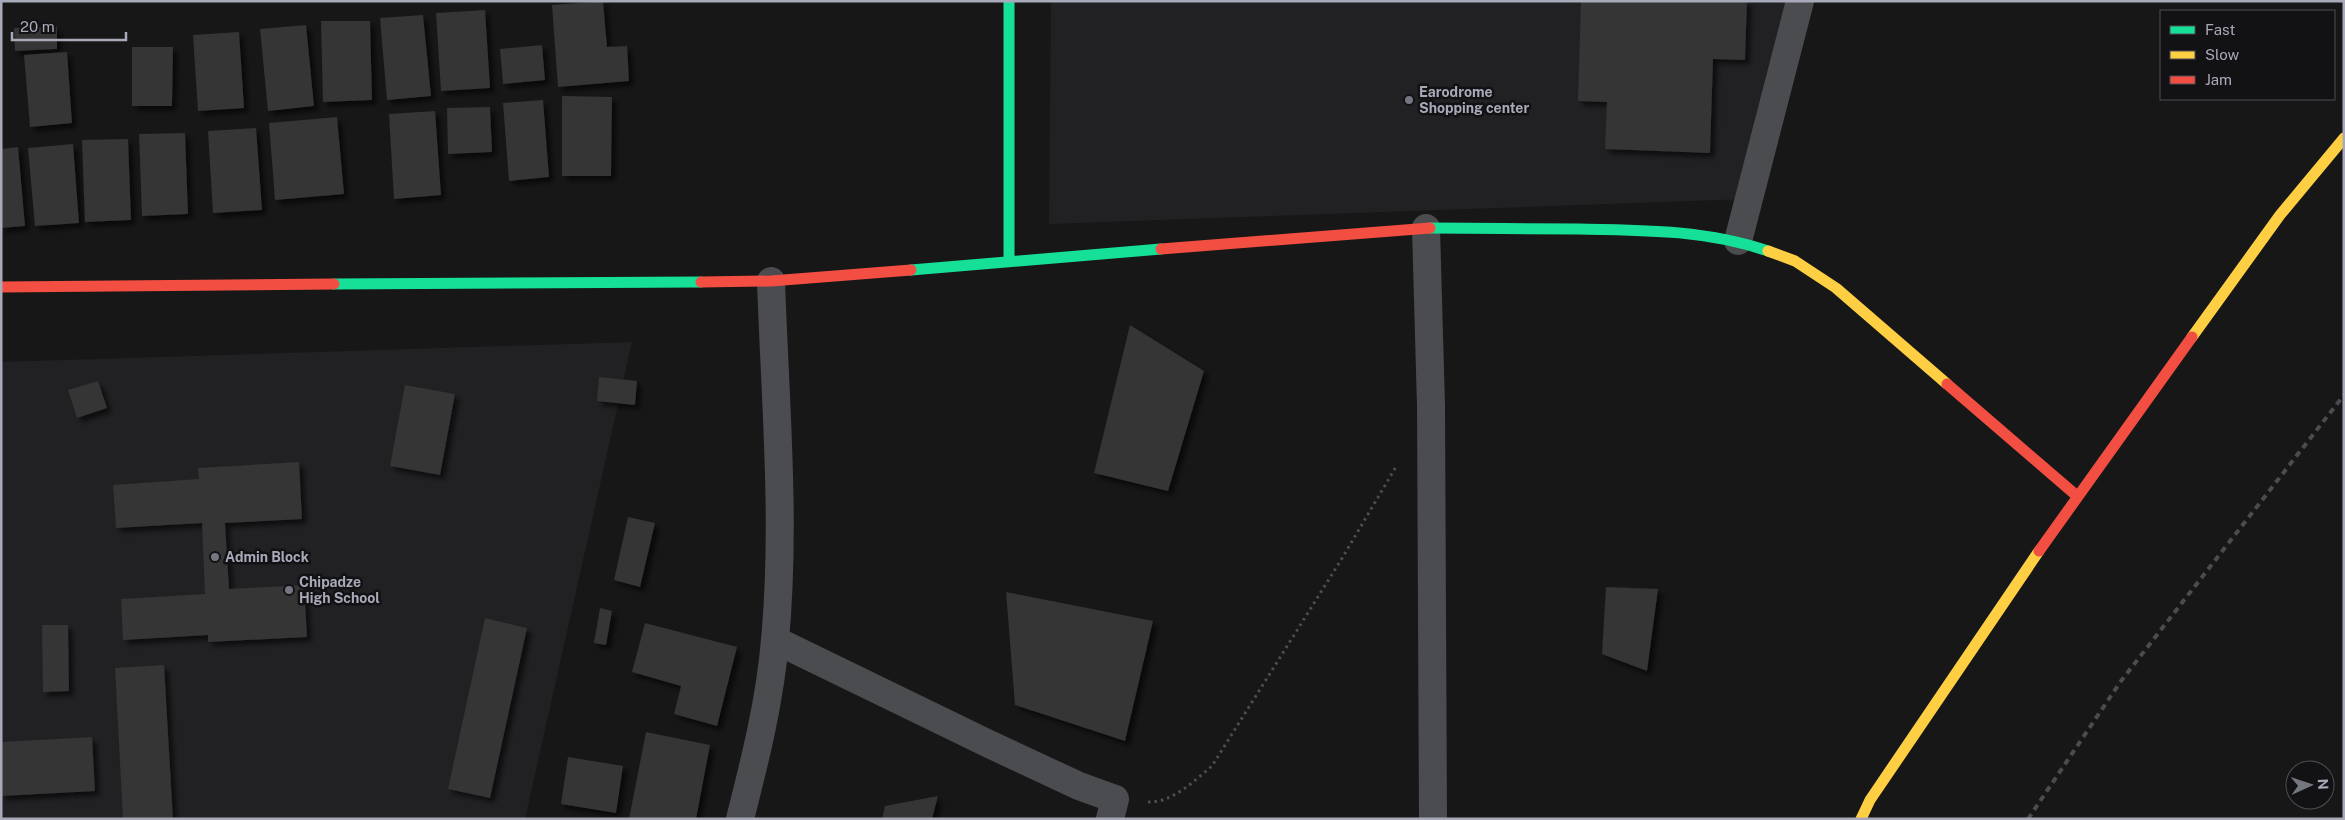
<svg xmlns="http://www.w3.org/2000/svg" width="2345" height="820" font-family="'Public Sans',sans-serif">
  <style>
    .built { fill: #212124 }
    .building { fill: #343435; filter: url(#shadow) }
    .lines { fill: none; stroke-linecap: round; stroke-linejoin: round }
    .path { stroke: #4d4d52; stroke-width: 3; stroke-dasharray: 2.5 4; stroke-linecap: butt }
    .street { stroke: #4b4c50; stroke-width: 28 }
    .fast { stroke: #16e098; stroke-width: 11 }
    .slow { stroke: #ffcf43; stroke-width: 11 }
    .jam { stroke: #f24e42; stroke-width: 11 }
    .rail { stroke: #4b4c50; stroke-width: 4; stroke-dasharray: 6 5; stroke-linecap: butt }
    .poi-dot { fill: #757780; stroke: #121113; stroke-width: 2 }
    .labels { text-anchor: middle; dominant-baseline: central; stroke-width: 5; stroke-linejoin: round; paint-order: stroke }
    .poi-label { font-size: 14px; font-weight: bold; fill: #a8aab9; stroke: #121113; text-anchor: start }
  </style>
  <defs>
    <filter id="shadow"><feDropShadow dx="4.5" dy="4.5" stdDeviation="2.5" flood-color="#0009"/></filter>
  </defs>
  <rect width="100%" height="100%" fill="#171717"/>
  <g class="built">
    <polygon points="1051,1 1789,1 1746,199 1049,224"/>
    <polygon points="632,342 525,819 1,819 1,362"/>
  </g>
  <g class="building">
    <polygon points="603,1 607,47 627,46 629,81 558,87 552,5"/>
    <polygon points="1581,1 1747,1 1745,60 1713,59 1710,153 1605,149 1607,102 1578,101"/>
    <polygon points="485,10 490,88 441,91 436,13"/>
    <polygon points="423,15 431,96 387,100 380,18"/>
    <polygon points="321,21 370,21 372,100 323,102"/>
    <polygon points="306,25 314,106 268,111 260,29"/>
    <polygon points="57,27 57,49 15,51 14,28"/>
    <polygon points="239,32 244,108 198,111 193,35"/>
    <polygon points="542,45 545,80 503,84 500,49"/>
    <polygon points="132,47 173,47 172,106 132,106"/>
    <polygon points="67,52 72,123 30,127 24,55"/>
    <polygon points="562,96 612,97 611,176 562,176"/>
    <polygon points="543,100 549,177 509,181 503,103"/>
    <polygon points="490,107 492,152 448,154 447,108"/>
    <polygon points="435,111 441,195 394,199 389,114"/>
    <polygon points="337,117 344,194 275,200 269,123"/>
    <polygon points="256,128 262,210 213,213 208,131"/>
    <polygon points="185,133 188,214 142,216 139,134"/>
    <polygon points="128,139 131,220 85,222 82,140"/>
    <polygon points="73,144 79,223 35,226 28,148"/>
    <polygon points="18,147 25,226 1,228 1,149"/>
    <polygon points="1130,325 1204,371 1168,491 1094,473"/>
    <polygon points="599,377 637,381 635,405 597,401"/>
    <polygon points="98,381 107,408 77,418 68,390"/>
    <polygon points="405,385 455,394 440,475 390,466"/>
    <polygon points="299,462 302,519 225,523 229,589 304,585 307,637 208,642 208,635 123,640 121,599 205,594 202,523 116,528 113,485 199,479 198,468"/>
    <polygon points="628,517 655,523 640,587 614,580"/>
    <polygon points="1606,587 1658,589 1647,671 1602,654"/>
    <polygon points="1006,592 1153,621 1125,741 1015,705"/>
    <polygon points="600,608 612,611 606,645 594,643"/>
    <polygon points="485,618 527,628 490,798 448,789"/>
    <polygon points="645,623 737,647 717,726 674,714 681,686 632,672"/>
    <polygon points="42,625 68,625 69,691 43,692"/>
    <polygon points="164,665 173,819 123,819 115,668"/>
    <polygon points="646,732 710,745 696,819 629,819"/>
    <polygon points="92,737 95,791 1,796 1,742"/>
    <polygon points="568,757 623,766 616,813 561,804"/>
    <polygon points="938,796 932,819 882,819 885,806"/>
  </g>
  <g class="lines">
    <path class="path" d="M1148,802C1172,803 1194,781 1212,766L1341,560L1397,465"/>
    <g class="street">
      <polyline points="1426,228 1431,406 1433,819"/>
      <polyline points="1738,241 1800,1"/>
      <polyline points="775,640 989,744 1079,786 1115,799 1110,819"/>
      <path d="M740,819C755,760 770,701 775,640C786,521 775,400 771,281"/>
    </g>
    <g class="fast">
      <polyline points="1009,1 1009,261"/>
      <path d="M1430,228C1480,228 1529,229 1579,229C1643,230 1707,230 1768,251"/>
      <polyline points="911,270 1161,249"/>
      <polyline points="334,284 701,282"/>
    </g>
    <g class="slow">
      <polyline points="1768,251 1795,261 1836,288 1947,384"/>
      <polyline points="2192,337 2280,215 2344,138"/>
      <polyline points="1861,819 1870,800 2039,551"/>
    </g>
    <g class="jam">
      <polyline points="1161,249 1430,228"/>
      <polyline points="701,282 771,281 911,270"/>
      <polyline points="1,287 334,284"/>
      <polyline points="1947,384 2077,496"/>
      <polyline points="2039,551 2192,337"/>
    </g>
    <polyline class="rail" points="2028,819 2121,681 2344,395"/>
  </g>
  <g class="poi-dot">
    <circle cx="1409" cy="100" r="5"/>
    <circle cx="215" cy="557" r="5"/>
    <circle cx="289" cy="590" r="5"/>
  </g>
  <g class="labels">
    <g class="poi-label">
      <text x="1419" y="92">Earodrome<tspan x="1419" dy="16">Shopping center</tspan></text>
      <text x="225" y="557">Admin Block</text>
      <text x="299" y="582">Chipadze<tspan x="299" dy="16">High School</tspan></text>
    </g>
  </g>
  <rect width="2345" height="820" fill="none" stroke="#a8aab9" stroke-width="5"/>
  <rect x="2160" y="10" width="175" height="90" fill="#121113" stroke="#4e4e55"/>
  <rect x="2170" y="26" width="25" height="8" fill="#16e098" stroke="#4e4e55"/>
  <text x="2205" y="35" font-size="15" fill="#a8aab9">Fast</text>
  <rect x="2170" y="51" width="25" height="8" fill="#ffcf43" stroke="#4e4e55"/>
  <text x="2205" y="60" font-size="15" fill="#a8aab9">Slow</text>
  <rect x="2170" y="76" width="25" height="8" fill="#f24e42" stroke="#4e4e55"/>
  <text x="2205" y="85" font-size="15" fill="#a8aab9">Jam</text>
  <g transform="translate(2310 785) rotate(87)"><circle r="24" fill="#121113" stroke="#4e4e55"/>
  <path d="M0-4L9 19L0 12L-9 19Z" fill="#757780"/>
  <text y="-8" font-size="14" font-weight="bold" text-anchor="middle" fill="#a8aab9">N</text>
  </g>
  <path d="M12 32v8h114v-8" fill="none" stroke="#a8aab9" stroke-width="2.5"/>
  <text x="20" y="32" font-size="15" fill="#a8aab9" stroke="#121113" stroke-width="4" paint-order="stroke">20 m</text>
</svg>
